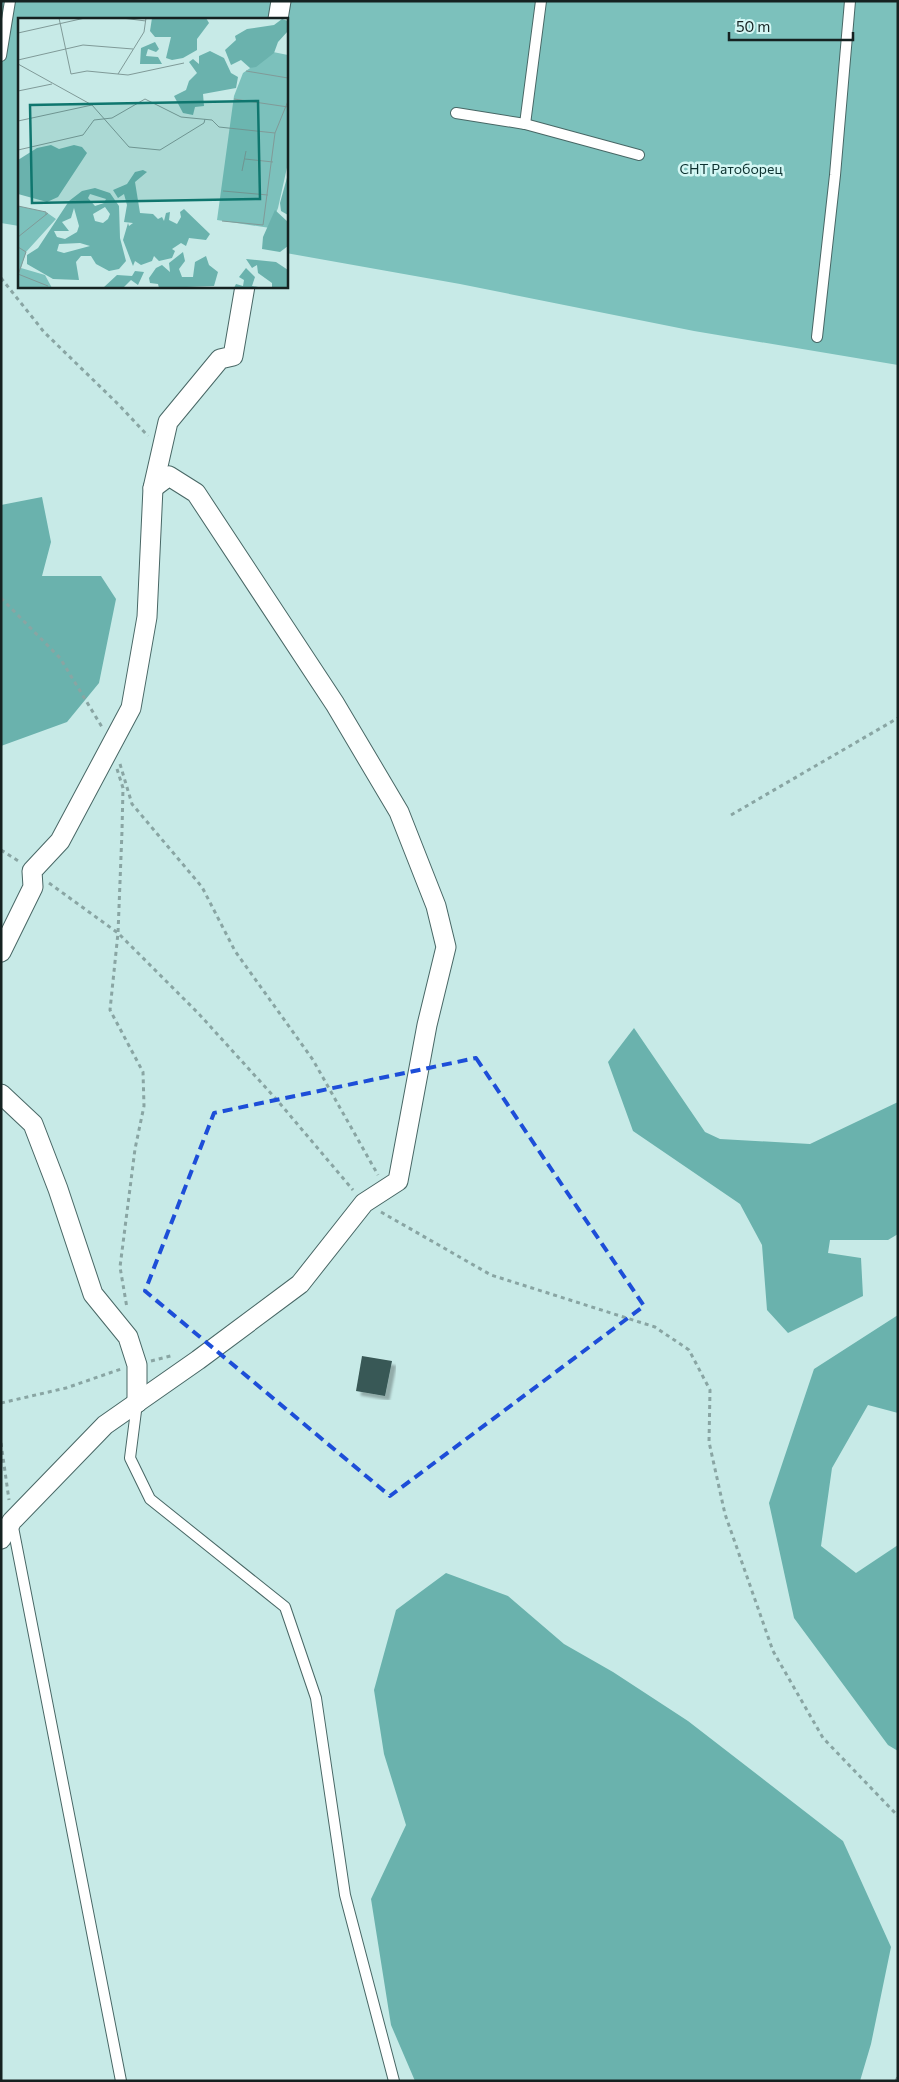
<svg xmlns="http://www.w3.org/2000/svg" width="899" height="2082" font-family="Commissioner,sans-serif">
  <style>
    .green { fill: #7cc1bc }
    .forest { fill: #6ab2ad }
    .building { fill: #395856; filter: url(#shadow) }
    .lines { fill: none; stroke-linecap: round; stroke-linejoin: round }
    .lane-casing { stroke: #486765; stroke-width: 12 }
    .street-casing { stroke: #486765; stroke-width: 21 }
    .path { stroke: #89a5a3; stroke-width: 3; stroke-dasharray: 4 4; stroke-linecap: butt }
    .lane { stroke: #fff; stroke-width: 10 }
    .street { stroke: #fff; stroke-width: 19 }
    .marked { fill: none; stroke: #1d4ed8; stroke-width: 4; stroke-dasharray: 10 6; stroke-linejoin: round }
    .labels { text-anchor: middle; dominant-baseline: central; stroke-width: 5; stroke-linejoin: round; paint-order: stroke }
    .park-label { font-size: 14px; fill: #0d3230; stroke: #d4f7f4 }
    .inset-road { fill: none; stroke: #809a98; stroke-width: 1 }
    .view { fill: #0f766e; fill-opacity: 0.15; stroke: #0f766e; stroke-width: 2.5 }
    .inset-edge { fill: none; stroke: #152221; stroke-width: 2.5 }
  </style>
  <defs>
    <filter id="shadow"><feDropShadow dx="4.5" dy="4.5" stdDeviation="1" flood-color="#0004"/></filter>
  </defs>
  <rect width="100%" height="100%" fill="#c7eae7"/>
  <polygon class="green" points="1,1 898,1 898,365 694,331 460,284 286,253 286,19 19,19 19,226 1,223"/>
  <g class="forest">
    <polygon points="42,497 51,542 42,576 101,576 116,599 99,683 67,722 1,746 1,505"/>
    <polygon points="634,1028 705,1132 720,1139 810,1144 898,1102 898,1234 888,1240 830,1240 828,1253 861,1258 863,1296 788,1333 767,1310 762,1245 740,1204 633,1131 608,1062"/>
    <polygon points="898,1315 898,1413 868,1405 832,1468 821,1546 856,1573 898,1545 898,1751 888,1745 794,1618 769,1503 814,1369"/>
    <polygon points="446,1573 508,1596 564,1644 613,1672 688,1721 843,1841 891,1947 871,2044 860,2081 415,2081 391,2025 371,1899 406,1825 384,1754 374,1690 396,1610"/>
  </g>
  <polygon class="building" points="362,1356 392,1361 385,1396 356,1391"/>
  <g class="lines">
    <defs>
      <g id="lane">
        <polyline points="1,56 10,1"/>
        <polyline points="456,113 525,124 639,155"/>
        <polyline points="525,124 541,1"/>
        <polyline points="817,337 835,175 850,1"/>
        <polyline points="137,1403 130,1458 150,1499 285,1607 316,1698 345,1895 394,2081"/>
        <polyline points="12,1522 121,2081"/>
      </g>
      <g id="street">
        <polyline points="278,19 281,1"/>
        <polyline points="1,952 33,887 32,871 60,841 131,708 147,617 153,488 168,422 220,359 233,356 245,286"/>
        <polyline points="1,1094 33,1124 58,1189 93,1294 128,1337 137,1365 137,1403"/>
        <polyline points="1,1539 12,1521 105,1425 198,1360 300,1284 364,1203 398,1181 427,1025 446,947 436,906 399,812 335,704 196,493 169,476 153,488"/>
      </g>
    </defs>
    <use href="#lane" class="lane-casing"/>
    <use href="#street" class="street-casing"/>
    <g class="path">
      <polyline points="1,278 44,332 119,405 148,436"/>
      <polyline points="1,598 60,658 102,727"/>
      <polyline points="120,764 132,804 202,887 235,951 313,1060 378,1175"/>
      <polyline points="117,769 123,788 122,831 118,933 110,1010 143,1072 144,1106 135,1149 120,1267 127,1308"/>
      <polyline points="731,815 898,718"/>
      <polyline points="1,850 20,862"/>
      <polyline points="49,883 118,933 199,1014 277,1100 353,1190"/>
      <polyline points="381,1212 491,1275 655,1327 689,1350 710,1390 709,1442 725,1514 773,1651 823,1738 898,1816"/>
      <polyline points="151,1361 174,1355"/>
      <polyline points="1,1403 66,1388 121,1369"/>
      <polyline points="1,1443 9,1500"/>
      <polyline points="896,2081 898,2077"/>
    </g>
    <use href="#lane" class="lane"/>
    <use href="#street" class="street"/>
  </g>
  <path class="marked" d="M476,1058L644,1306L390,1496L145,1291L214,1113Z"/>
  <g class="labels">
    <g class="park-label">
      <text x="731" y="168">СНТ Ратоборец</text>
    </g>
  </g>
  <g transform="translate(18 18)">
    <rect width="270" height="270" fill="#c7eae7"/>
    <path d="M255,34L270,37V145L260,190L252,210L199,202L216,78L225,55ZM0,188L28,194L38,201L8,234L3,250L27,257L34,270H0Z" fill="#7cc1bc"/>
    <path d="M134,0H188L191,5L179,21V32L165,40L154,42L148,40L153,19H137L132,13ZM264,1L270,3V13L260,24L256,35L238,49L232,50L223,42L213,47L207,32L218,22L217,18L229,11L256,7ZM137,24L141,31L138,34L130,31L128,38L140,39L144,46H122L123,30ZM192,33L206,40L213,55L220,59L218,70L185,76L186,88L177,89L175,97L165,95L156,78L168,72L171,63L179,55L171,44L175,41L181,46V38ZM33,127L41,131L56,127L64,129L69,135L40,179L29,184L0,176V142L19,130ZM125,152L129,154L117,164L122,195L135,196L140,201L144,199L146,203L148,195L152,194L151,202L159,206L163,199L162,194L166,191L192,216L188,222L171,220L168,228L163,225L154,231L157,233L154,240L141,243L136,238L134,243L123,247L117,243L115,248L105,222L110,205L111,208L115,205L106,204L109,187L106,176L100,180L95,172L109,166L117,154ZM270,156V197L263,193L262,185ZM77,170L92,175L101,188L102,220L108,243L101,251L91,253L78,246L73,238H63L58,244L61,262L35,261L9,246V237L20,230L51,183L64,173ZM72,176L88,181L86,185L77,188L70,180ZM87,189L92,196L90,201L85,205L77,203L75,196ZM56,190L61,208L59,214L47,221L39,219L36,213H51L44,204L53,200ZM62,225L72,228L46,235L39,233L41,226ZM257,192L270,204V228L262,234L244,231L245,219ZM165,234L167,243L161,251L164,259H175L177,244L188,238L191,247L200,254L196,268L141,270L140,266L132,265L131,260L138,250L144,247L152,254L151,245ZM228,241L258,244L270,252V270H254V265L240,255L239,247L234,250ZM228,250L237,259L234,268L246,270H216L218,266L225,268L226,262L221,259ZM117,253L126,254L120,267L113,262L105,270H85L99,257L114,258Z" fill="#6ab2ad" fill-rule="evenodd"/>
    <path class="inset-road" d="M41,0L53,56L69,53L110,57L166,45M104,0L128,3M0,15L67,0M0,42L65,27L115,31M0,46L74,87L111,129L142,132L186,105L187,101M228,53L270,60M100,56L126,14L128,0M0,73L34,66M216,81L270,89M0,103L74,87M0,132L65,117L76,102L94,100L127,81L163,99L194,102L201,109L257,115M227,141L255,144M224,153L228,133M205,173L250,177M0,188L28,194V197M204,203L245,207L257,115L270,83M0,219L30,195M0,229L8,234L0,257M0,256L30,268"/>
    <path class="view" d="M240,83L242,181L14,185L12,87Z"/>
    <rect width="270" height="270" class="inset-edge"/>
  </g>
  <rect width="899" height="2082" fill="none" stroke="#152221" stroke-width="5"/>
  <path d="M729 32v8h124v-8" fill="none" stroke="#152221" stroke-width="2.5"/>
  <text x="736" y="32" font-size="15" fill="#152221" stroke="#d4f7f4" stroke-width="4" paint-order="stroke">50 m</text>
</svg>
